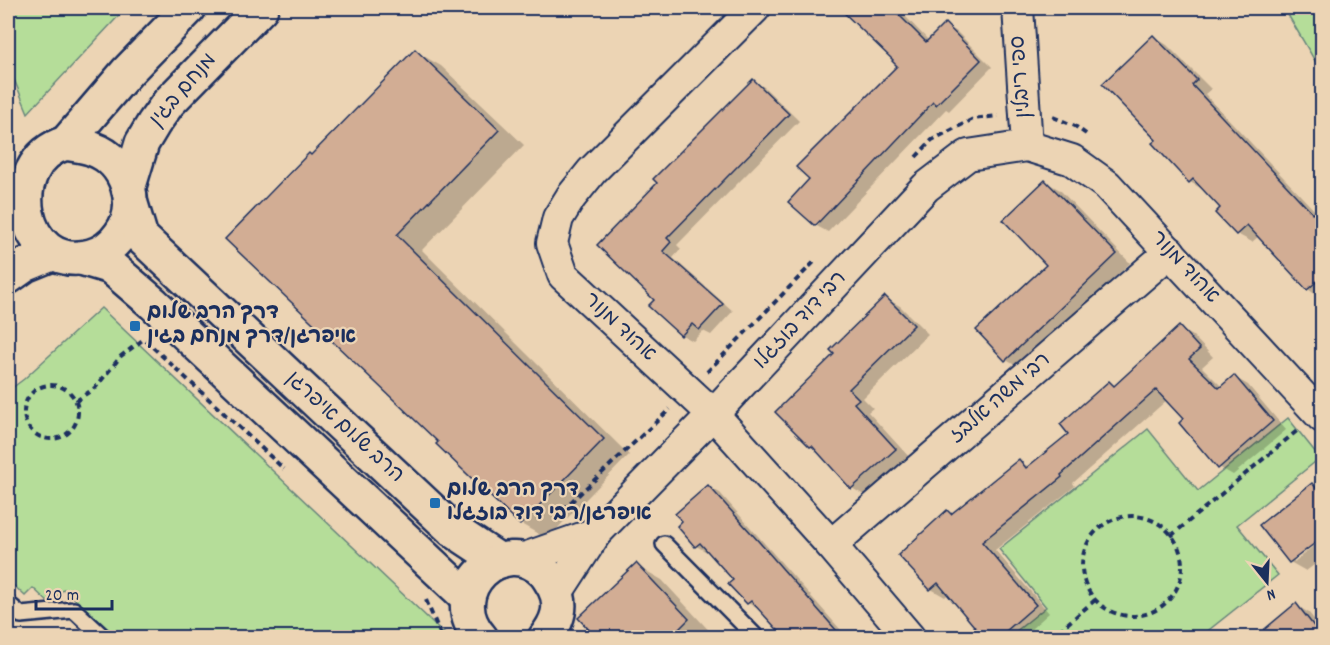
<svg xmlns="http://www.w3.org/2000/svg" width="1330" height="645" font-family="Dekko,'Playpen Sans Hebrew',sans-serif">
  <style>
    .green { fill: #b5dd99; stroke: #68867c; stroke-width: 1.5 }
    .shadow { fill: #0003 }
    .building { fill: #d2ad94; stroke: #1b2f5e; stroke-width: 1.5 }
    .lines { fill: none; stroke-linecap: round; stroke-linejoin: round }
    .lane-casing { stroke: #1b2f5e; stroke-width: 20 }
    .street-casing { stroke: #1b2f5e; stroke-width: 34 }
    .secondary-casing { stroke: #1b2f5e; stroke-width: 38 }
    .path { stroke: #1b2f5e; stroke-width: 4; stroke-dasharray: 6 4.5; stroke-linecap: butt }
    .lane { stroke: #ecd4b4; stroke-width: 15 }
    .street { stroke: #ecd4b4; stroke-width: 30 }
    .secondary { stroke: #ecd4b4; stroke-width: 33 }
    .poi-dot { fill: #1f6fb2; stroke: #ecd4b4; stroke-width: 2 }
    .labels { text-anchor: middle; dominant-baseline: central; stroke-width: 4.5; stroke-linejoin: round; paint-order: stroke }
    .street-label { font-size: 21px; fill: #1b2f5e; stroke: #ecd4b4 }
    .poi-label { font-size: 21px; font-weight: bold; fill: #1b2f5e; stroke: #ecd4b4; text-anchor: start }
  </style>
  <rect width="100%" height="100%" fill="#ecd4b4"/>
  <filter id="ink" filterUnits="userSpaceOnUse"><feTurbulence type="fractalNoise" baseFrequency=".0167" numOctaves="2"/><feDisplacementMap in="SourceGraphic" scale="12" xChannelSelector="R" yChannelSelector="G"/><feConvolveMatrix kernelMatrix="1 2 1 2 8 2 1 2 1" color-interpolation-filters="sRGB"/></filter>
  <g filter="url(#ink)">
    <g class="green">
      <polygon points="8,8 126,8 28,113 8,65"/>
      <polygon points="1284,8 1322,8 1322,73"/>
      <polygon points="101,308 448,637 117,637 64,589 50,604 33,588 25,596 8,580 8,391 24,379"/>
      <polygon points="1288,418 1320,458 1237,525 1278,575 1200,637 1009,637 1046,607 999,549 1148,429 1198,491"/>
    </g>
    <g class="shadow">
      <polygon points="841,8 913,8 905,16 929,41 945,25 957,32 992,67 949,111 946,109 828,232 815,225 811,179 899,66 895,60"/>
      <polygon points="1153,36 1167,45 1211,89 1205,94 1317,213 1322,207 1322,300 1308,289 1259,236 1252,242 1237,234 1222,208 1204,190 1190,182 1158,140"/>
      <polygon points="415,51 441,66 524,145 422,250 629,455 547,539 521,524 440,442 312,157"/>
      <polygon points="753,81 764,87 799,121 677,245 681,249 673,258 733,311 711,335 703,331 693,341 682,335 650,306 656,299 599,245"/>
      <polygon points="1046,182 1060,190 1130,263 1020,368 1006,360 1048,265"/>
      <polygon points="885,298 900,306 928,334 863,398 873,408 868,412 910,458 867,497 852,488 817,449 811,446 836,354"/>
      <polygon points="1179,328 1193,336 1213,357 1202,367 1222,387 1234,377 1248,385 1286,430 1233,475 1219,467 1185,419 1167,400 1073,483 1075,486 995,550 1049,613 1021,638 986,638 948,594 945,597 931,589 952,515 1019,461 1029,467 1070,434 1109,382 1116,386"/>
      <polygon points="1312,485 1322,491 1322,535 1294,558 1294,562 1322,539 1322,559 1306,571 1290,562 1261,525"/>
      <polygon points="709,487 720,493 848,638 784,638 786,636 760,608 758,609 748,603 735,580 709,550 707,552 696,546"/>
      <polygon points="636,565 662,580 716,638 599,638"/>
      <polygon points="1296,605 1309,613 1322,629 1322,638"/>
    </g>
    <g class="building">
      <polygon points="839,8 892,8 926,42 945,23 981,60 936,105 933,102 815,226 788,202 809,179 796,167 897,66 892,61 893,60"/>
      <polygon points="1153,35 1197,80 1192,85 1313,214 1323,205 1323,276 1307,290 1247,225 1236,235 1215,213 1220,208 1193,179 1189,183 1152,143 1156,140 1102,84"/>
      <polygon points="415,49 499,130 397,235 604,439 520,525 436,444 438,442 225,239 309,153 311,155"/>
      <polygon points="753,79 789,114 667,238 671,242 663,251 723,304 699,330 692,324 681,336 648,306 654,300 597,245 657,183 653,179"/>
      <polygon points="1045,180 1117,254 1005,361 976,330 1046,265 1003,220"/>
      <polygon points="885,296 914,325 849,389 859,399 854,403 896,449 851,489 812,446 810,447 775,412 834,354 830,350"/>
      <polygon points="1179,326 1200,349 1189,359 1219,388 1234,375 1273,421 1218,469 1179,423 1183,419 1156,390 1061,475 1062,477 982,542 1036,605 998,638 984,638 938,583 930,590 898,555 947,510 951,514 1019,459 1026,468 1068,434 1060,424 1109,381 1114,386"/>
      <polygon points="1312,483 1323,496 1323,537 1289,563 1259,525"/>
      <polygon points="708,485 760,543 843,638 785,638 751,601 747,604 728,584 733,580 700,543 695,547 677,526 682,521 675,514"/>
      <polygon points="636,563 689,619 670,638 597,638 578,618"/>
      <polygon points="1296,603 1323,638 1254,638"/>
    </g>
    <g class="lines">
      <defs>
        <g id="lane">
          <polyline points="664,544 757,638"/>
          <polyline points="8,604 21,615 74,610 104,638"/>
        </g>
        <g id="street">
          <polyline points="755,8 592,171 571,197 558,218 552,243 563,275 713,414 831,545 910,638"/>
          <polyline points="1018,8 1027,146"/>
          <polyline points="831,545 1170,252"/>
          <polyline points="519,560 596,533"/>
          <polyline points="557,593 596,533 713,414 926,187 968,155 1027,146 1072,160 1107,185 1322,417"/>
        </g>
        <g id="secondary">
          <path d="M66,143C74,145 84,145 93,149C127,161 142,206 120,235C113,245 102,253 91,256C20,275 0,162 66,143Z"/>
          <polyline points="66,143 127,72 189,8"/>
          <polyline points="129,186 142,143 154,123 169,102 261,8"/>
          <polyline points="131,204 141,237 453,530 500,561"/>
          <polyline points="81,258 111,267 154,304 467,597"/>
          <polyline points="8,277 25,265 52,254"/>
          <path d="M481,638C439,592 504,531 544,572C548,576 551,582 554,587C564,606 557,623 545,638"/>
        </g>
      </defs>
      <use href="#lane" class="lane-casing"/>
      <use href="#street" class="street-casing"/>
      <use href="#secondary" class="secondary-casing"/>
      <g class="path">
        <polyline points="1053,117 1075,126 1086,134"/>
        <polyline points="916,157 932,140 973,119 998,116"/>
        <polyline points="707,372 815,261"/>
        <circle cx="51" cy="412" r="27"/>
        <polyline points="76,401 96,387 121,356 144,339 284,469"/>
        <circle cx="1132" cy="566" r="50"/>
        <polyline points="555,517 670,409"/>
        <polyline points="1171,536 1298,430"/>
        <polyline points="426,600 442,638"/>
        <polyline points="1051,638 1095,600"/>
      </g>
      <use href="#lane" class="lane"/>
      <use href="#street" class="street"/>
      <use href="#secondary" class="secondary"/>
    </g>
  </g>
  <g class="poi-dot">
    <rect x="129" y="320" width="12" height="12" rx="3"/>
    <rect x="429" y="497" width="12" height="12" rx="3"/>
  </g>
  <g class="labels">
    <g class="street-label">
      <text transform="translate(1022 77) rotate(-94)">ספי ריבלין</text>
      <text transform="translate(184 91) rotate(-49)">מנחם בגין</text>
      <text transform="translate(1184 268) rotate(47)">אהוד מנור</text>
      <text transform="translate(801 321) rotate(-47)">רבי דוד בוזגלו</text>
      <text transform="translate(619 328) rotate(43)">אהוד מנור</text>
      <text transform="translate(1001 399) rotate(-41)">רבי משה אלבז</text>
      <text transform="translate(344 428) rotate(43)">הרב שלום איפרגן</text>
    </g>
    <g class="poi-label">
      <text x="147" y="314">דרך הרב שלום<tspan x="147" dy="24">איפרגן/דרך מנחם בגין</tspan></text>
      <text x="447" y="491">דרך הרב שלום<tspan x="447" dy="24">איפרגן/רבי דוד בוזגלו</tspan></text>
    </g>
  </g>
  <rect width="1330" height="645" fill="none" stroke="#ecd4b4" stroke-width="30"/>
  <rect x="15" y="15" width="1300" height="615" fill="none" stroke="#1b2f5e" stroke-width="2" filter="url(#ink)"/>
  <g transform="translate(1267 582) rotate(162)" stroke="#ecd4b4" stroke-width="4.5" paint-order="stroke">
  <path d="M0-4.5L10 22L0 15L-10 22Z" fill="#1b2f5e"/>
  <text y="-9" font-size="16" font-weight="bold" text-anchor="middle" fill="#1b2f5e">N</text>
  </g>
  <path d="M36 600v9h76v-9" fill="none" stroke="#1b2f5e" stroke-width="3"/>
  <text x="45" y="600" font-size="18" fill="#1b2f5e" stroke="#ecd4b4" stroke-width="4.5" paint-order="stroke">20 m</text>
</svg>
